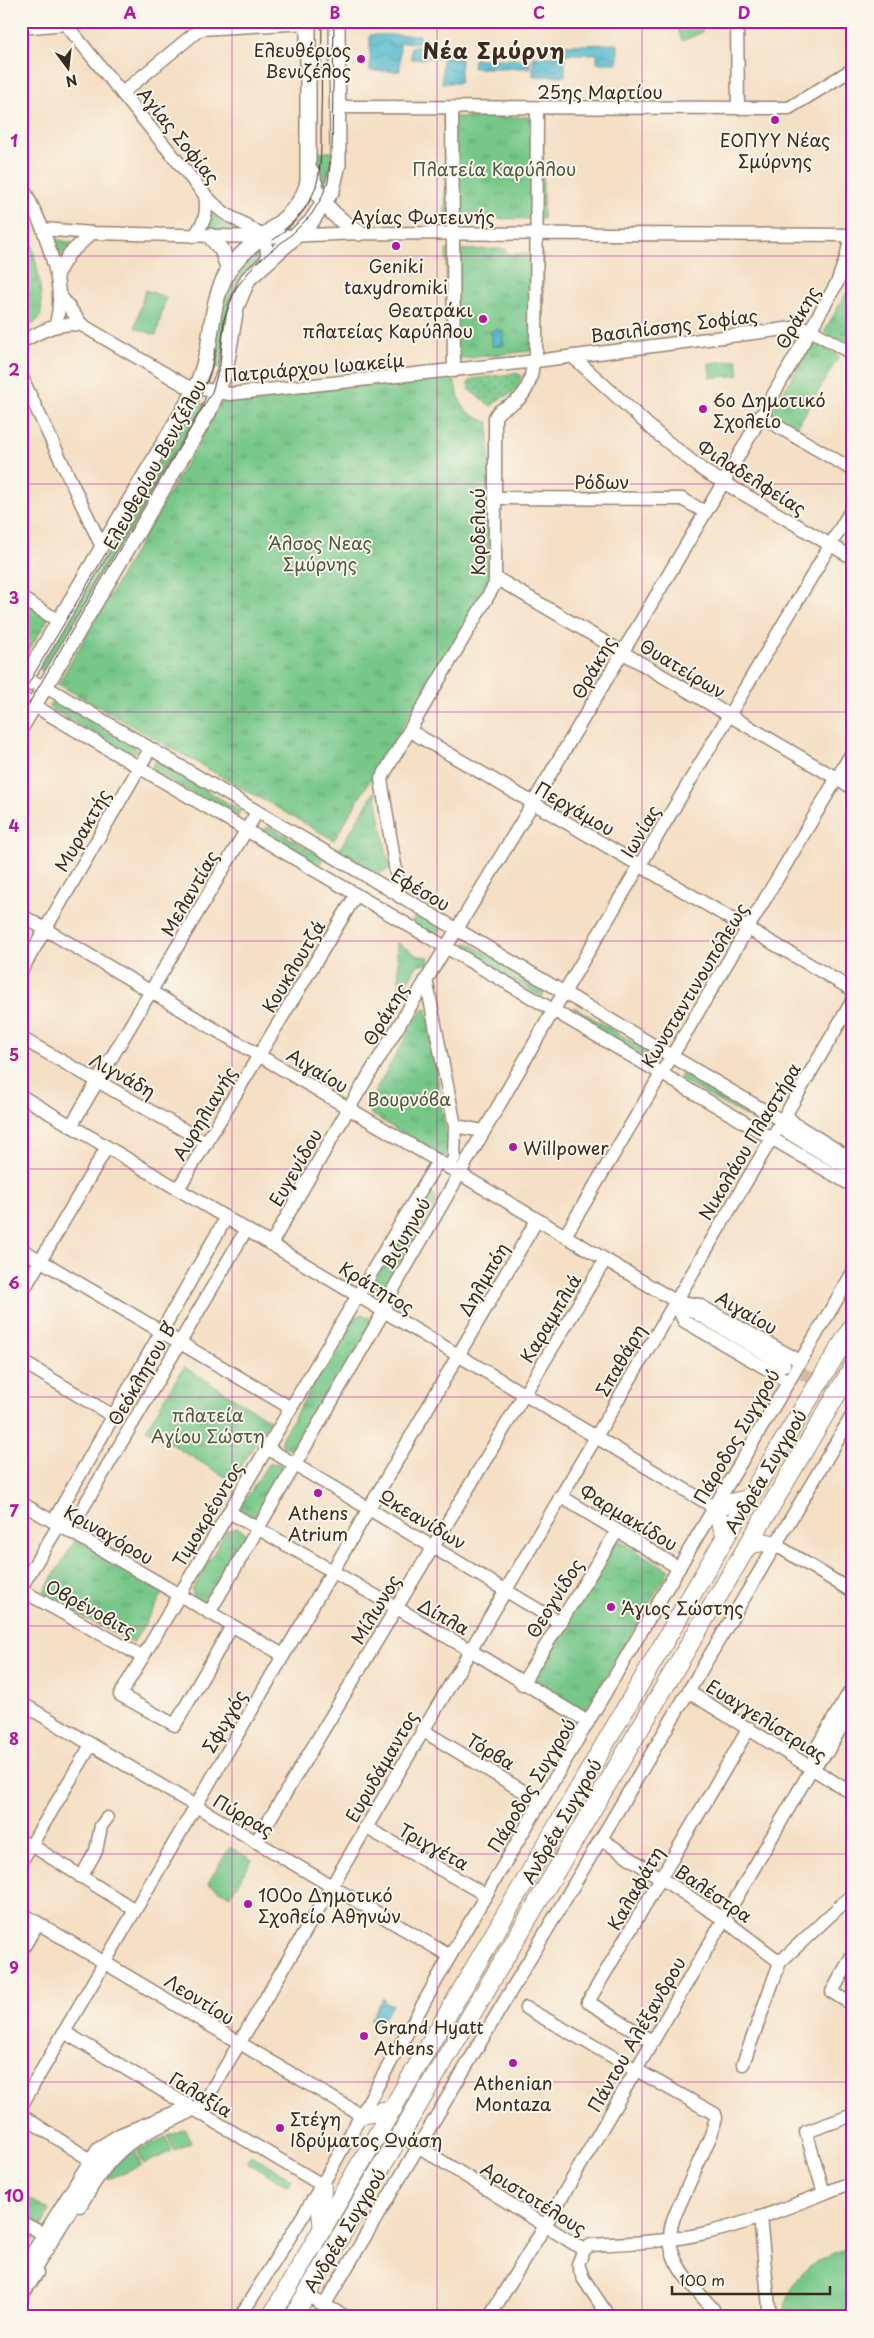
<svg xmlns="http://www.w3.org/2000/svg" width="874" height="2338" font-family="'Playpen Sans',sans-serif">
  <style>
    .grass { fill: #76c788; stroke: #587853 }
    .park { fill: url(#park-tufts); stroke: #587853 }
    .garden { fill: url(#garden-dots); stroke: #587853 }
    .water { fill: url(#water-waves); stroke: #467176 }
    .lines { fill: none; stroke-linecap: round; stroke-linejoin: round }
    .minor-tunnel { stroke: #d0bba4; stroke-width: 12; stroke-dasharray: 12 6; stroke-linecap: butt }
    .major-tunnel { stroke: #d0bba4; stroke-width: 15; stroke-dasharray: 15 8; stroke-linecap: butt }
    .minor-casing { stroke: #988472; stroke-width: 15 }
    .major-casing { stroke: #988472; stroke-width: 18 }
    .highway-casing { stroke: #988472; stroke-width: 20 }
    .minor { stroke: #fff; stroke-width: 12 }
    .major { stroke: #fff; stroke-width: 15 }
    .highway { stroke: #fff; stroke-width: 18 }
    .tram { stroke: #3b2a1e; stroke-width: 1 }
    .grid { fill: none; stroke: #b5179e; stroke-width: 1; stroke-opacity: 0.55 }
    .poi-dot { fill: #b5179e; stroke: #fbf7ec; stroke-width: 2 }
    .labels { text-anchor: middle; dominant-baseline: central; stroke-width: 4; stroke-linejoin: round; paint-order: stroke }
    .poi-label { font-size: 18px; fill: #3b2a1e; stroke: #fbf7ec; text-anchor: start }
    .street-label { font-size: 18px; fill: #3b2a1e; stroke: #fbf7ec }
    .park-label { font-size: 18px; fill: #4d593e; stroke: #fbf7ec }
    .district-label { font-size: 22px; font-weight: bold; letter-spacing: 1px; fill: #3b2a1e; stroke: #fbf7ec }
    .neatline { fill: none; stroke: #b5179e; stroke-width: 2 }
    .grid-label { font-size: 16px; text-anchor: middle; font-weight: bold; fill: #b5179e }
  </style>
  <defs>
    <pattern id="park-tufts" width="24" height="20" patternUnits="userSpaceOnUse" patternTransform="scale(1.25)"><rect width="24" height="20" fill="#76c788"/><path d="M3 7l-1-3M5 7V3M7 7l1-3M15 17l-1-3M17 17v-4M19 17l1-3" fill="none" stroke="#62a26f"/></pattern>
    <pattern id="garden-dots" width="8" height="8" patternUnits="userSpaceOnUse" patternTransform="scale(1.25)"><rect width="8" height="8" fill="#76c788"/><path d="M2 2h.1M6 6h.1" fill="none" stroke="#62a26f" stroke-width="1.8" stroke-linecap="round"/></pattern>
    <pattern id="water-waves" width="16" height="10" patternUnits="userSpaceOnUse" patternTransform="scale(1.25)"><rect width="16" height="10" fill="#50b8cd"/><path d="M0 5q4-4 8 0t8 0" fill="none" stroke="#4496a6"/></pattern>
  </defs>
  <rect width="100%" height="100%" fill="#fbf7ec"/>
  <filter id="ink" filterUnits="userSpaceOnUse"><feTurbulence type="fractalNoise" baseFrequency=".02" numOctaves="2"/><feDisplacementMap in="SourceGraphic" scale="10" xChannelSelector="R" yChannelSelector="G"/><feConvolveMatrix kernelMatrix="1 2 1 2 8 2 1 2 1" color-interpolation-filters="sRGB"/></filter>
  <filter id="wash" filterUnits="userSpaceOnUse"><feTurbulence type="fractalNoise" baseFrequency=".0096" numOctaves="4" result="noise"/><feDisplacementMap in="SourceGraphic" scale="20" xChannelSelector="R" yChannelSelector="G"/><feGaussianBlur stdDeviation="1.12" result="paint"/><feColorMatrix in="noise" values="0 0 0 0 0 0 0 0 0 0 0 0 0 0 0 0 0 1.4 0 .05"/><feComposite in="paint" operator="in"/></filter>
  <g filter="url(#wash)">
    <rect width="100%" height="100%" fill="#f5dfc5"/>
    <g class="grass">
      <polygon points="675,21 704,21 701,33 682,41"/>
      <polygon points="318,152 334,152 325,193 316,177"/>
      <polygon points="211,211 221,223 238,230 204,232 210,224"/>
      <polygon points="55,239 72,243 58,258 53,240"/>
      <polygon points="257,250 264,260 252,272 223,369 210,366 224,291 240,265"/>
      <polygon points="145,290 166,297 156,335 135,328"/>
      <polygon points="737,360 739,375 710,378 709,363"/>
      <polygon points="210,403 50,676 37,667 192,405"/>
      <polygon points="54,700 136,748 137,751 132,755 51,709 49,706"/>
      <polygon points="156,761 240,810 238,817 235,818 153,770 152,766"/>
      <polygon points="271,827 324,858 318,866 263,834 266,828"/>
      <polygon points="417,913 439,926 441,930 435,936 411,923"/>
      <polygon points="396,942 418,956 429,957 428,964 418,964 405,987 400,990"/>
      <polygon points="469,943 545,989 543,996 540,996 465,952 463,949 465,944"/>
      <polygon points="574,1007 651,1053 650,1060 571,1016 569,1012"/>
      <polygon points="684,1071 761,1117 759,1124 681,1080 679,1077"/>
      <polygon points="230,1847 252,1860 230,1896 208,1883"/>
      <polygon points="185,2129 191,2143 174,2150 168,2136"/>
      <polygon points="166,2137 172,2151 144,2164 137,2150"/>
      <path d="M135,2151L141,2165L109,2179L107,2178C113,2164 122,2157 135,2151Z"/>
      <polygon points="251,2155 292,2179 288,2186 247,2162"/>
      <path d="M853,2247V2317H783C791,2273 812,2259 853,2247Z"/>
    </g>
    <g class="park">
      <polygon points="444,117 543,117 543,219 445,218"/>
      <path d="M21,208C28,224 50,308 38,320C35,324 26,327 21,329Z"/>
      <polygon points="506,249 506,254 543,254 543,345 531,346 530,351 459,359 448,355 446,250"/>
      <polygon points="849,288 853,290 853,334 846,345 824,332"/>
      <polygon points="814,340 839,356 796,429 771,414"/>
      <path d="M453,376C461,405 460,412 489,422V584L334,840L58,684L222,401Z"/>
      <polygon points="21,599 50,616 21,663"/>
      <polygon points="375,791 389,866 388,870 378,874 372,873 337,853"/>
      <polygon points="427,1009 448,1147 447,1155 440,1157 370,1113 367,1105 421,1011"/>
      <polygon points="430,1195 435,1197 436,1204 378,1298 373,1299 369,1296 369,1290 423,1200"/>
      <polygon points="362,1314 370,1318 371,1328 298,1452 283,1447 281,1439 353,1319"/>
      <polygon points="184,1367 270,1420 232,1481 146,1429"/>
      <polygon points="276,1463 283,1466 285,1474 256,1520 242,1518 239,1510 268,1464"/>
      <polygon points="238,1528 245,1532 246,1541 213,1596 206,1603 194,1599 192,1590 226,1531"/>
      <polygon points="615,1538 669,1570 584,1713 530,1681"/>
      <polygon points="76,1539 164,1592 133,1643 45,1597 44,1591"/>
      <polygon points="21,2194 50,2210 31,2245 21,2239"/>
    </g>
    <path class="garden" d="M516,373L521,375C520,389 512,394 501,398C496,400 495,404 491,406L469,390L468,383L472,379Z"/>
    <g class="water">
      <polygon points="370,35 420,35 420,42 400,43 400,71 370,71"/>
      <polygon points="618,44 618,63 597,63 597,54 565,54 565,76 533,76 533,56 552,57 552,45"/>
      <polygon points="461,46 461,58 411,59 411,47"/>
      <polygon points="442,59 461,59 460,83 442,83"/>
      <polygon points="474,59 530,59 530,68 473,68"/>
      <polygon points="494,329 503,331 503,346 492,346 492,335 490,333"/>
      <polygon points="383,1998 385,2003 393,2004 379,2026 370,2021"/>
    </g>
  </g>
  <g filter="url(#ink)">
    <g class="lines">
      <polyline class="minor-tunnel" points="786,1366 809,1377 853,1391"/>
      <polyline class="major-tunnel" points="21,2316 22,2317"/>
      <defs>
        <g id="minor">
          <path d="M63,21L205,195C212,202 218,209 226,214C245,226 273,233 266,262"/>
          <polyline points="737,21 738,108"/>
          <polyline points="21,28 66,24"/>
          <polyline points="122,93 200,29 308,23"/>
          <polyline points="337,107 789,108 853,69"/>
          <polyline points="452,108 454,371"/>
          <polyline points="21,183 43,229 92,233 262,237 359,233 853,235"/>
          <path d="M43,229C53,261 65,291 56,324"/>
          <path d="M194,236C205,222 208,213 205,195"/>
          <polyline points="841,272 853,279"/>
          <polyline points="57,274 69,254 92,233"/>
          <polyline points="60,295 82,325"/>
          <path d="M21,342C42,331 58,321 82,325L186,386L230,394L536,361L801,327L809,329L853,354"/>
          <polyline points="572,356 659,435 704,471 853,558"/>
          <polyline points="536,361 537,109"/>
          <polyline points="21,376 103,549"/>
          <polyline points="760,416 853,470"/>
          <polyline points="495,498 682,499 705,512"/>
          <polyline points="496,578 853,788"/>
          <polyline points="21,598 59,621"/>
          <path d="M21,688C30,682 37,682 46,687L770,1114L781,1120L783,1127"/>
          <polyline points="21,698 853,1186"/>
          <polyline points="410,731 853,990"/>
          <path d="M400,897L381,779L495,584V417C498,410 503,409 510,405C527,397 532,379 533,361"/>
          <polyline points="21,915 784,1365"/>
          <polyline points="21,971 150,749"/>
          <polyline points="426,979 455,1126 454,1158 449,1168"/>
          <polyline points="21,1038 207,1143"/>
          <polyline points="21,1096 714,1507"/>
          <polyline points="787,1112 787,1116 795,1124 853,1160"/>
          <polyline points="71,1126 257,812"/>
          <polyline points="455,1126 483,1131"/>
          <polyline points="784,1130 853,1172"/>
          <polyline points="178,1189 356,895"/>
          <polyline points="565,1236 853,751"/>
          <polyline points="271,1244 349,1108 533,803 723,483 837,283 846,258 851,235"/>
          <polyline points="21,1249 291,1408"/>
          <polyline points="21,1294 107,1147"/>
          <polyline points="675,1301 684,1321 788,1381"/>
          <polyline points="687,1303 699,1305 800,1361"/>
          <polyline points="21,1361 113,1416"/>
          <polyline points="267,1448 560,1623"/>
          <polyline points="560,1496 679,1568"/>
          <polyline points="21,1503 283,1655"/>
          <polyline points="229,1512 470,1650 588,1722"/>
          <polyline points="59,1525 74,1523 246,1230"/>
          <polyline points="776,1545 853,1592"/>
          <polyline points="21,1587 59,1525 57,1515 226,1218"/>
          <polyline points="21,1590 143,1657"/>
          <polyline points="209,1613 384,1311 387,1300 553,1011 853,507"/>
          <polyline points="232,1626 175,1725 120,1695 438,1161"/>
          <polyline points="522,1684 617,1531"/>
          <polyline points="689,1692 853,1794"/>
          <polyline points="21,1703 450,1956"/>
          <polyline points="422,1730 541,1802"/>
          <polyline points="812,1766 817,1747 853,1686"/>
          <polyline points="365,1827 486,1895"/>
          <polyline points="601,1839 723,1919 780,1962"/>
          <polyline points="21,1842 31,1845 135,1910"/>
          <polyline points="256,1842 605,1260"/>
          <polyline points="21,1862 91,1745"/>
          <polyline points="81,1877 96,1851 101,1826 107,1818"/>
          <polyline points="21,1913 361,2115"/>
          <polyline points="21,1951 38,1923"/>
          <polyline points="853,1954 832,1992 853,2005"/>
          <path d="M526,2008L715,2114L716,2118L711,2135L674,2217C659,2256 690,2282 713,2309"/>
          <polyline points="64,2032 322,2185"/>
          <polyline points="652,2041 588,2002 749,1728"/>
          <polyline points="743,2064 780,1962 853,1894"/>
          <polyline points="21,2106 537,1220"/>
          <polyline points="21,2115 89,2159"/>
          <polyline points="400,2135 584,2250"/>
          <polyline points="824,2193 806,2132 853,2115"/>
          <path d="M80,2206C98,2177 109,2156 139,2137C162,2122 192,2118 210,2093L853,1000"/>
          <polyline points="760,2217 770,2317"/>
          <polyline points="21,2222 44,2234"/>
          <polyline points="21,2271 98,2148 121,2134 178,2111"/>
          <polyline points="306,2295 346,2317"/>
          <polyline points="21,2297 37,2273"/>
          <polyline points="325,2304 853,1414"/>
          <polyline points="240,2317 322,2185 450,1956 853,1272"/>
          <polyline points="489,2317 545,2226 812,1768 827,1752 853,1706"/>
          <path d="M609,2317L583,2278L578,2264L584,2250L591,2245C628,2243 665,2242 701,2234C753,2223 803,2201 853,2182"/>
        </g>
        <g id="major">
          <path d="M312,173C315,201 337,219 359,233"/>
          <polyline points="210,236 222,250 229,270"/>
          <path d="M21,686L196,389C201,376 205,363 208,349C213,319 214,291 232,265C253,237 302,218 308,181V21"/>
          <polyline points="21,727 208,413 225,372 236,307 248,279 311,222 332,190 338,164 337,21"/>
          <polyline points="27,2279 101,2157 115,2147 140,2136"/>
        </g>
        <g id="highway">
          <polyline points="726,1536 714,1507 748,1499"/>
          <polyline points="748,1545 763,1542 776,1545"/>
          <polyline points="361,2115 393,2109"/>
          <polyline points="322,2185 321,2212 323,2229"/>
          <polyline points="271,2317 726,1536 853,1326"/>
          <polyline points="293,2317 853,1367"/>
        </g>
      </defs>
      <use href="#minor" class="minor-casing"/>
      <use href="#major" class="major-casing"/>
      <use href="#highway" class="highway-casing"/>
      <use href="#minor" class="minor"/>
      <use href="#major" class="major"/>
      <use href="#highway" class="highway"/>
      <g class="tram">
        <path d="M273,240C292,227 309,208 316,186C322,166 321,143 321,121C322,88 321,55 322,21"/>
        <polyline points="21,696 203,390 211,369 215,349"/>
        <polyline points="21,717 212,392 220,365 224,319 236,288 256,263 291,235 311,215 321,199 328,181 332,150 334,21"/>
      </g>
    </g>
  </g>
  <path class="grid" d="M232,21V2317M437,21V2317M642,21V2317M21,256H853M21,484H853M21,712H853M21,941H853M21,1169H853M21,1397H853M21,1626H853M21,1854H853M21,2082H853"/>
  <g class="poi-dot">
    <circle cx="361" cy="59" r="5"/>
    <circle cx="775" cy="120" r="5"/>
    <circle cx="396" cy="246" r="5"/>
    <circle cx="483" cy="319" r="5"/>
    <circle cx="703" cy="409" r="5"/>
    <circle cx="513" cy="1147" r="5"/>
    <circle cx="318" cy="1493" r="5"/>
    <circle cx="611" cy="1607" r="5"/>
    <circle cx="248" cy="1904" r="5"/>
    <circle cx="364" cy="2036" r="5"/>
    <circle cx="513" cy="2063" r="5"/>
    <circle cx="280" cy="2128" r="5"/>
  </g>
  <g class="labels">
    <g class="poi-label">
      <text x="351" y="49" text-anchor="end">Ελευθέριος<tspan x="351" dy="21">Βενιζέλος</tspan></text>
      <text x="775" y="139" text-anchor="middle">ΕΟΠΥΥ Νέας<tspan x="775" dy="21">Σμύρνης</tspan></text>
      <text x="396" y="265" text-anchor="middle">Geniki<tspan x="396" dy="21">taxydromiki</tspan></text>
      <text x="473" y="309" text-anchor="end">Θεατράκι<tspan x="473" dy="21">πλατείας Καρύλλου</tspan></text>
      <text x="713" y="399">6ο Δημοτικό<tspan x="713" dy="21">Σχολείο</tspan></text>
      <text x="523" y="1147">Willpower</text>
      <text x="318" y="1512" text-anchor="middle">Athens<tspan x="318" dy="21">Atrium</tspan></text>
      <text x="621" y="1607">Άγιος Σώστης</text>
      <text x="258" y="1894">100ο Δημοτικό<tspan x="258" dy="21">Σχολείο Αθηνών</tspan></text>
      <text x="374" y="2026">Grand Hyatt<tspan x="374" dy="21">Athens</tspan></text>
      <text x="513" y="2082" text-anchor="middle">Athenian<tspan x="513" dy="21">Montaza</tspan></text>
      <text x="290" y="2118">Στέγη<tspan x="290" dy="21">Iδρύματος Ωνάση</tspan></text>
    </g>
    <g class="street-label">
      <text x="600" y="91">25ης Μαρτίου</text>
      <text transform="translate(179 135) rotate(51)">Αγίας Σοφίας</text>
      <text x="423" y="216">Αγίας Φωτεινής</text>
      <text transform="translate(797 317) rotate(-60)">Θράκης</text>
      <text transform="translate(674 325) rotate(-7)">Βασιλίσσης Σοφίας</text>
      <text transform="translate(314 367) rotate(-5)">Πατριάρχου Ιωακείμ</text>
      <text transform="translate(154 464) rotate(-61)">Ελευθερίου Βενιζέλου</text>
      <text transform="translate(752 477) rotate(32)">Φιλαδελφείας</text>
      <text x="602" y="481">Ρόδων</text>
      <text transform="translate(477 532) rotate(-90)">Κορδελιού</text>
      <text transform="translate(593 667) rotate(-60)">Θράκης</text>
      <text transform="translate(683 668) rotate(31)">Θυατείρων</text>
      <text transform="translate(575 808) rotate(30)">Περγάμου</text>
      <text transform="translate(82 830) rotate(-60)">Μυρακτής</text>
      <text transform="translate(640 831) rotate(-59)">Ιωνίας</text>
      <text transform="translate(421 889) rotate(31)">Εφέσου</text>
      <text transform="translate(189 893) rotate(-60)">Μελαντίας</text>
      <text transform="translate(293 966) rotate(-59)">Κουκλουτζά</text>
      <text transform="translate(694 985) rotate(-59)">Κωνσταντινουπόλεως</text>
      <text transform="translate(385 1014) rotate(-59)">Θράκης</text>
      <text transform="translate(318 1070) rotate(31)">Αιγαίου</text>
      <text transform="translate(123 1075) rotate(29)">Λιγνάδη</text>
      <text transform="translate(204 1113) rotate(-59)">Αυρηλιανής</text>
      <text transform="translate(749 1141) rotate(-59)">Νικολάου Πλαστήρα</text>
      <text transform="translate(295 1167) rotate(-60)">Ευγενίδου</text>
      <text transform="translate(405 1233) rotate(-60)">Βιζυηνού</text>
      <text transform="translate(483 1279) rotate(-60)">Δηλμπόη</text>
      <text transform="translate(377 1287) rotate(31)">Κράτητος</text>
      <text transform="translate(747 1312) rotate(30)">Αιγαίου</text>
      <text transform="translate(550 1318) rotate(-59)">Καραμπλιά</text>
      <text transform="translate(620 1360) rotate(-60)">Σπαθάρη</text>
      <text transform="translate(141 1374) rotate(-60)">Θεόκλητου Β΄</text>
      <text transform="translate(736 1436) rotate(-60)">Πάροδος Συγγρού</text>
      <text transform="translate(765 1471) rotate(-59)">Ανδρέα Συγγρού</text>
      <text transform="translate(207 1514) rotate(-59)">Τιμοκρέοντος</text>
      <text transform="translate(629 1517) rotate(31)">Φαρμακίδου</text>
      <text transform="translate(423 1519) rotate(31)">Ωκεανίδων</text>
      <text transform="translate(109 1534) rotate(30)">Κριναγόρου</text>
      <text transform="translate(554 1598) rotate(-58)">Θεογνίδος</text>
      <text transform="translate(91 1608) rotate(29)">Οβρένοβιτς</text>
      <text transform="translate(375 1609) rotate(-59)">Μίλωνος</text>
      <text transform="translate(444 1616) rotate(29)">Δίπλα</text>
      <text transform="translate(767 1720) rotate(32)">Ευαγγελίστριας</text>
      <text transform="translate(224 1721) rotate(-60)">Σφιγγός</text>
      <text transform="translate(491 1751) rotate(31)">Τόρβα</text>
      <text transform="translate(381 1766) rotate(-60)">Ευρυδάμαντος</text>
      <text transform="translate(531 1785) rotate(-59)">Πάροδος Συγγρού</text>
      <text transform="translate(244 1815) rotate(30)">Πύρρας</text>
      <text transform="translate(561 1821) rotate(-60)">Ανδρέα Συγγρού</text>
      <text transform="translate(434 1846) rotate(29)">Τριγγέτα</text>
      <text transform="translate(635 1888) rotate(-60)">Καλαφάτη</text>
      <text transform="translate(714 1893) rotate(34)">Βαλέστρα</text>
      <text transform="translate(200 1999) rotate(32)">Λεοντίου</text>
      <text transform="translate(636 2034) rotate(-60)">Πάντου Αλέξανδρου</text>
      <text transform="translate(201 2094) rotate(31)">Γαλαξία</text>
      <text transform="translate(534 2198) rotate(32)">Αριστοτέλους</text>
      <text transform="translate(344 2230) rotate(-59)">Ανδρέα Συγγρού</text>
    </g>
    <g class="park-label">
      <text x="494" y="168">Πλατεία Καρύλλου</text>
      <text x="320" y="542">Άλσος Νεας<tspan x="320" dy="21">Σμύρνης</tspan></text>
      <text x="409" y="1098">Βουρνόβα</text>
      <text x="208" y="1414">πλατεία<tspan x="208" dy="21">Αγίου Σώστη</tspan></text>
    </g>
    <g class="district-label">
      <text x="494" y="49">Νέα Σμύρνη</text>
    </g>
  </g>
  <rect width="874" height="2338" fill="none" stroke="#fbf7ec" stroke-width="55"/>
  <g transform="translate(68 68) rotate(165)" stroke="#fbf7ec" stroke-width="4" paint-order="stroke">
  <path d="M0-4L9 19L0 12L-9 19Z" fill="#3b2a1e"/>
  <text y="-8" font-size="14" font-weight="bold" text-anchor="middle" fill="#3b2a1e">N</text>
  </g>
  <path d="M672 2286v8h158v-8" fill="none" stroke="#3b2a1e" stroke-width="2.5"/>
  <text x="679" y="2286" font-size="15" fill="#3b2a1e" stroke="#fbf7ec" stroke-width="4" paint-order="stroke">100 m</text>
  <rect x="28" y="28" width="818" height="2282" class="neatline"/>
  <g class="grid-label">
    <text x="130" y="19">A</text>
    <text x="335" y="19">B</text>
    <text x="539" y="19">C</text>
    <text x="744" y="19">D</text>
    <text x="14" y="147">1</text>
    <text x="14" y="376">2</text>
    <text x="14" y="604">3</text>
    <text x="14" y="832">4</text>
    <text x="14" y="1061">5</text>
    <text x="14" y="1289">6</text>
    <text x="14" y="1517">7</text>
    <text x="14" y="1745">8</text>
    <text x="14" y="1974">9</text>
    <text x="14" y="2202">10</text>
  </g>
</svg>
